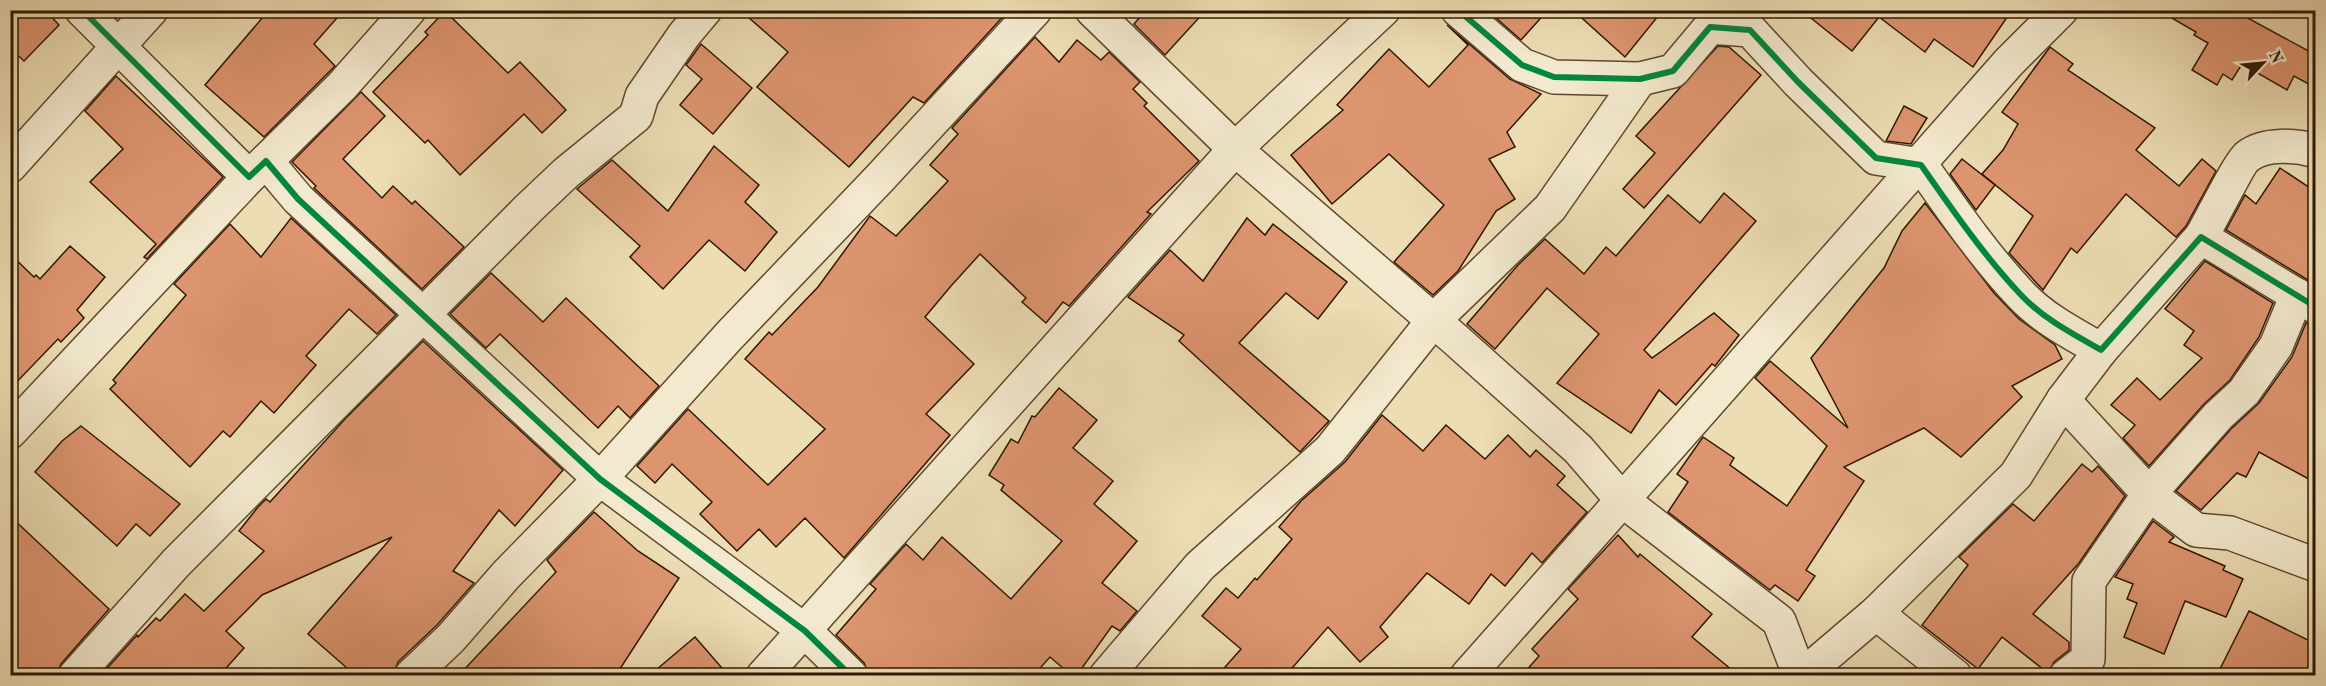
<svg xmlns="http://www.w3.org/2000/svg" width="2326" height="686" font-family="'Old Standard TT',serif">
  <style>
    .building { fill: #dd9570; stroke: #301700; stroke-width: 1.5 }
    .lines { fill: none; stroke-linecap: round; stroke-linejoin: round }
    .minor-casing { stroke: #5f482d; stroke-width: 36 }
    .minor { stroke: #f3e9ce; stroke-width: 33 }
    .cycleway-casing { stroke: #f3e9ce; stroke-width: 10 }
    .cycleway { stroke: #00873e; stroke-width: 6 }
  </style>
  <rect width="100%" height="100%" fill="#edddb4"/>
  <filter id="stains"><feTurbulence type="fractalNoise" baseFrequency=".00333" numOctaves="4"/><feColorMatrix values="0 0 0 0 .2 0 0 0 0 .09 0 0 0 0 .02 0 0 0 .5 -.17"/></filter>
  <radialGradient id="worn" r=".72"><stop offset=".6" stop-color="#630" stop-opacity="0"/><stop offset="1" stop-color="#630" stop-opacity=".3"/></radialGradient>
  <g class="building">
    <polygon points="10,10 45,10 59,25 24,61 10,48"/>
    <polygon points="269,10 344,10 314,44 335,66 264,137 205,85"/>
    <polygon points="740,10 1009,10 924,103 913,97 849,167 757,87 788,52"/>
    <polygon points="1146,10 1206,10 1165,55 1134,24"/>
    <polygon points="1487,10 1548,10 1521,40"/>
    <polygon points="1573,10 1663,10 1625,57"/>
    <polygon points="1801,10 2012,10 1973,67 1934,39 1925,52 1879,17 1852,51"/>
    <polygon points="2158,10 2233,10 2316,55 2316,88 2294,76 2287,90 2242,64 2232,80 2223,74 2217,85 2192,70 2208,43 2194,35 2196,32"/>
    <polygon points="445,11 508,73 520,62 566,110 542,133 524,114 460,175 428,140 425,143 373,92 428,35 425,32"/>
    <polygon points="1447,25 1510,79 1541,94 1507,132 1515,147 1489,159 1515,199 1496,211 1458,271 1433,295 1394,262 1444,205 1389,154 1332,204 1291,155 1343,110 1337,105 1389,49 1429,87 1468,45"/>
    <polygon points="1035,37 1059,62 1077,40 1101,60 1109,52 1140,82 1133,89 1147,103 1144,106 1199,161 1147,212 1151,214 1149,216 1069,306 1063,302 1046,323 1022,302 1026,298 980,254 951,286 925,317 974,364 926,414 950,435 844,558 805,518 776,547 759,529 737,551 700,514 712,502 672,464 655,483 637,466 688,409 768,485 825,429 745,359 769,332 772,335 818,287 870,216 896,236 948,181 930,165 958,134 952,128"/>
    <polygon points="701,44 752,88 713,134 680,105 702,79 686,65"/>
    <polygon points="1718,46 1729,47 1761,75 1644,208 1623,189 1655,153 1636,136"/>
    <polygon points="2050,47 2073,64 2068,70 2155,128 2136,150 2179,186 2202,159 2216,171 2186,226 2176,237 2126,194 2077,253 2071,248 2043,290 2009,253 2033,216 1982,174 2003,150 2018,124 2002,112"/>
    <polygon points="116,76 223,177 147,259 144,257 156,244 90,182 123,149 85,111"/>
    <polygon points="361,92 385,116 343,159 382,198 393,186 412,204 415,201 464,247 422,289 314,188 316,186 292,162"/>
    <polygon points="1904,106 1927,118 1911,144 1886,141"/>
    <polygon points="714,146 759,185 745,202 777,232 745,271 709,240 663,289 630,257 640,246 577,189 612,160 668,211"/>
    <polygon points="1962,159 1995,185 1976,210 1950,174"/>
    <polygon points="2280,168 2316,192 2316,285 2226,230 2245,195 2256,204"/>
    <polygon points="1724,193 1756,221 1644,350 1652,358 1714,313 1739,335 1715,366 1712,364 1676,405 1659,390 1631,433 1557,383 1599,334 1547,288 1495,349 1467,324 1518,265 1545,239 1584,274 1606,247 1616,256 1668,195 1700,223"/>
    <polygon points="1925,203 1994,293 2019,319 2055,345 2062,359 2012,386 2022,397 1961,457 1924,428 1844,467 1864,481 1806,570 1815,576 1798,601 1775,585 1770,590 1668,512 1688,482 1677,474 1703,437 1734,458 1730,465 1787,506 1827,446 1755,378 1770,361 1848,428 1811,358 1884,268 1902,231"/>
    <polygon points="291,218 396,315 377,334 349,309 306,356 316,365 274,413 261,401 230,437 223,431 190,467 110,389 116,383 113,380 186,295 174,284 230,224 261,257"/>
    <polygon points="1247,218 1265,235 1273,224 1347,282 1318,319 1286,293 1239,343 1329,421 1300,452 1179,341 1184,335 1128,297 1170,250 1203,281"/>
    <polygon points="70,246 105,277 77,310 84,318 61,342 58,339 10,389 10,254 34,277 36,275 40,279"/>
    <polygon points="2205,261 2273,303 2259,337 2230,380 2204,404 2149,466 2123,438 2135,425 2111,405 2137,378 2160,400 2202,358 2184,345 2194,331 2165,309"/>
    <polygon points="491,273 543,322 566,298 659,386 630,418 618,406 598,428 500,334 486,348 450,314"/>
    <polygon points="2306,323 2316,326 2316,483 2259,452 2246,477 2237,473 2201,510 2176,491 2231,429 2259,403 2292,357"/>
    <polygon points="423,341 563,470 515,526 499,510 453,571 474,583 437,625 398,662 393,675 355,675 308,634 392,537 262,595 226,631 244,648 220,675 101,675 137,635 138,637 156,618 160,621 185,594 204,611 264,551 239,531 258,507 266,499 270,502 345,419"/>
    <polygon points="1059,388 1097,420 1073,448 1113,481 1094,504 1137,541 1102,583 1137,611 1120,631 1112,626 1077,675 1071,675 1050,657 1034,675 869,675 864,663 836,635 876,589 870,584 906,544 923,560 942,537 1011,599 1062,541 1001,490 1004,485 989,475 1011,439 1018,443 1032,416 1035,417"/>
    <polygon points="1382,415 1423,451 1446,425 1485,459 1508,435 1530,457 1536,450 1565,476 1557,485 1587,512 1542,563 1532,553 1505,586 1491,574 1469,604 1427,573 1380,627 1388,637 1360,662 1328,627 1286,675 1218,675 1241,649 1202,616 1226,588 1238,598 1255,578 1257,580 1292,539 1279,527 1301,501 1345,462"/>
    <polygon points="81,426 180,504 150,536 136,524 117,546 35,472 62,441"/>
    <polygon points="2082,464 2092,472 2098,466 2125,496 2079,563 2033,614 2069,642 2069,650 2054,662 2048,673 2002,637 1978,669 1922,625 1968,565 1959,557 2013,504 2034,521"/>
    <polygon points="594,512 638,551 679,578 616,675 459,675 556,572 547,560"/>
    <polygon points="10,516 109,609 61,664 57,675 10,675"/>
    <polygon points="2153,521 2174,537 2169,542 2225,566 2223,570 2243,579 2226,617 2185,601 2164,654 2124,637 2137,603 2127,599 2133,584 2115,577"/>
    <polygon points="1618,535 1638,557 1640,554 1712,614 1692,637 1738,675 1522,675 1539,656 1532,649 1578,599 1568,589"/>
    <polygon points="2249,611 2316,644 2316,675 2217,675"/>
    <polygon points="695,637 728,675 650,675"/>
  </g>
  <g class="lines">
    <defs>
      <g id="minor">
        <polyline points="82,10 249,177 266,161 298,199 600,479 805,631 851,676"/>
        <polyline points="1092,10 1235,149 1456,340 1578,449 1622,500 1779,621 1800,676"/>
        <path d="M1458,10L1522,65L1554,77L1640,79L1673,71L1710,27L1750,30L1798,82L1876,158L1921,165C1952,209 1984,256 2022,296C2044,319 2073,334 2101,350L2201,237L2316,307"/>
        <polyline points="266,161 342,86 409,10"/>
        <polyline points="10,166 151,10"/>
        <path d="M2201,237C2209,224 2240,161 2248,156C2265,143 2296,145 2316,151"/>
        <polyline points="2063,400 2149,494 2196,530 2230,533 2316,565"/>
        <polyline points="10,432 249,177"/>
        <polyline points="1876,613 1955,676"/>
        <polyline points="75,676 176,563 529,208 566,173 636,116 642,96 684,35 705,10"/>
        <polyline points="411,676 451,638 506,575 600,479 729,336 880,178 1035,10"/>
        <polyline points="763,676 1235,149 1383,10"/>
        <polyline points="1106,676 1200,566 1330,450 1433,321 1550,208 1640,79"/>
        <polyline points="1467,676 2009,62 2061,10"/>
        <polyline points="1802,676 1876,613 2016,475 2063,400 2101,350"/>
        <polyline points="2066,676 2088,659 2089,581 2149,494 2218,416 2244,392 2276,346 2297,295"/>
      </g>
    </defs>
    <use href="#minor" class="minor-casing"/>
    <use href="#minor" class="minor"/>
    <defs>
      <g id="cycleway">
        <polyline points="82,10 249,177 266,161 298,199 600,479 805,631 851,676"/>
        <path d="M1458,10L1522,65L1554,77L1640,79L1673,71L1710,27L1750,30L1798,82L1876,158L1921,165C1952,209 1984,256 2022,296C2044,319 2073,334 2101,350L2201,237L2316,307"/>
      </g>
    </defs>
    <use href="#cycleway" class="cycleway-casing"/>
    <use href="#cycleway" class="cycleway"/>
  </g>
  <rect width="2326" height="686" fill="none" stroke="#edddb4" stroke-width="36"/>
  <rect x="12" y="12" width="2302" height="662" fill="none" stroke="#301700" stroke-width="3"/>
  <rect x="18" y="18" width="2290" height="650" fill="none" stroke="#301700" stroke-width="1.5"/>
  <g transform="translate(2263 63) rotate(64)" stroke="#f3e9ce" stroke-width="4.5" paint-order="stroke">
  <path d="M0-4.5L10 22L0 15L-10 22Z" fill="#301700"/>
  <text y="-9" font-size="16" font-weight="bold" text-anchor="middle" fill="#301700">N</text>
  </g>
  <rect width="100%" height="100%" filter="url(#stains)"/>
  <rect width="100%" height="100%" fill="url(#worn)"/>
</svg>
